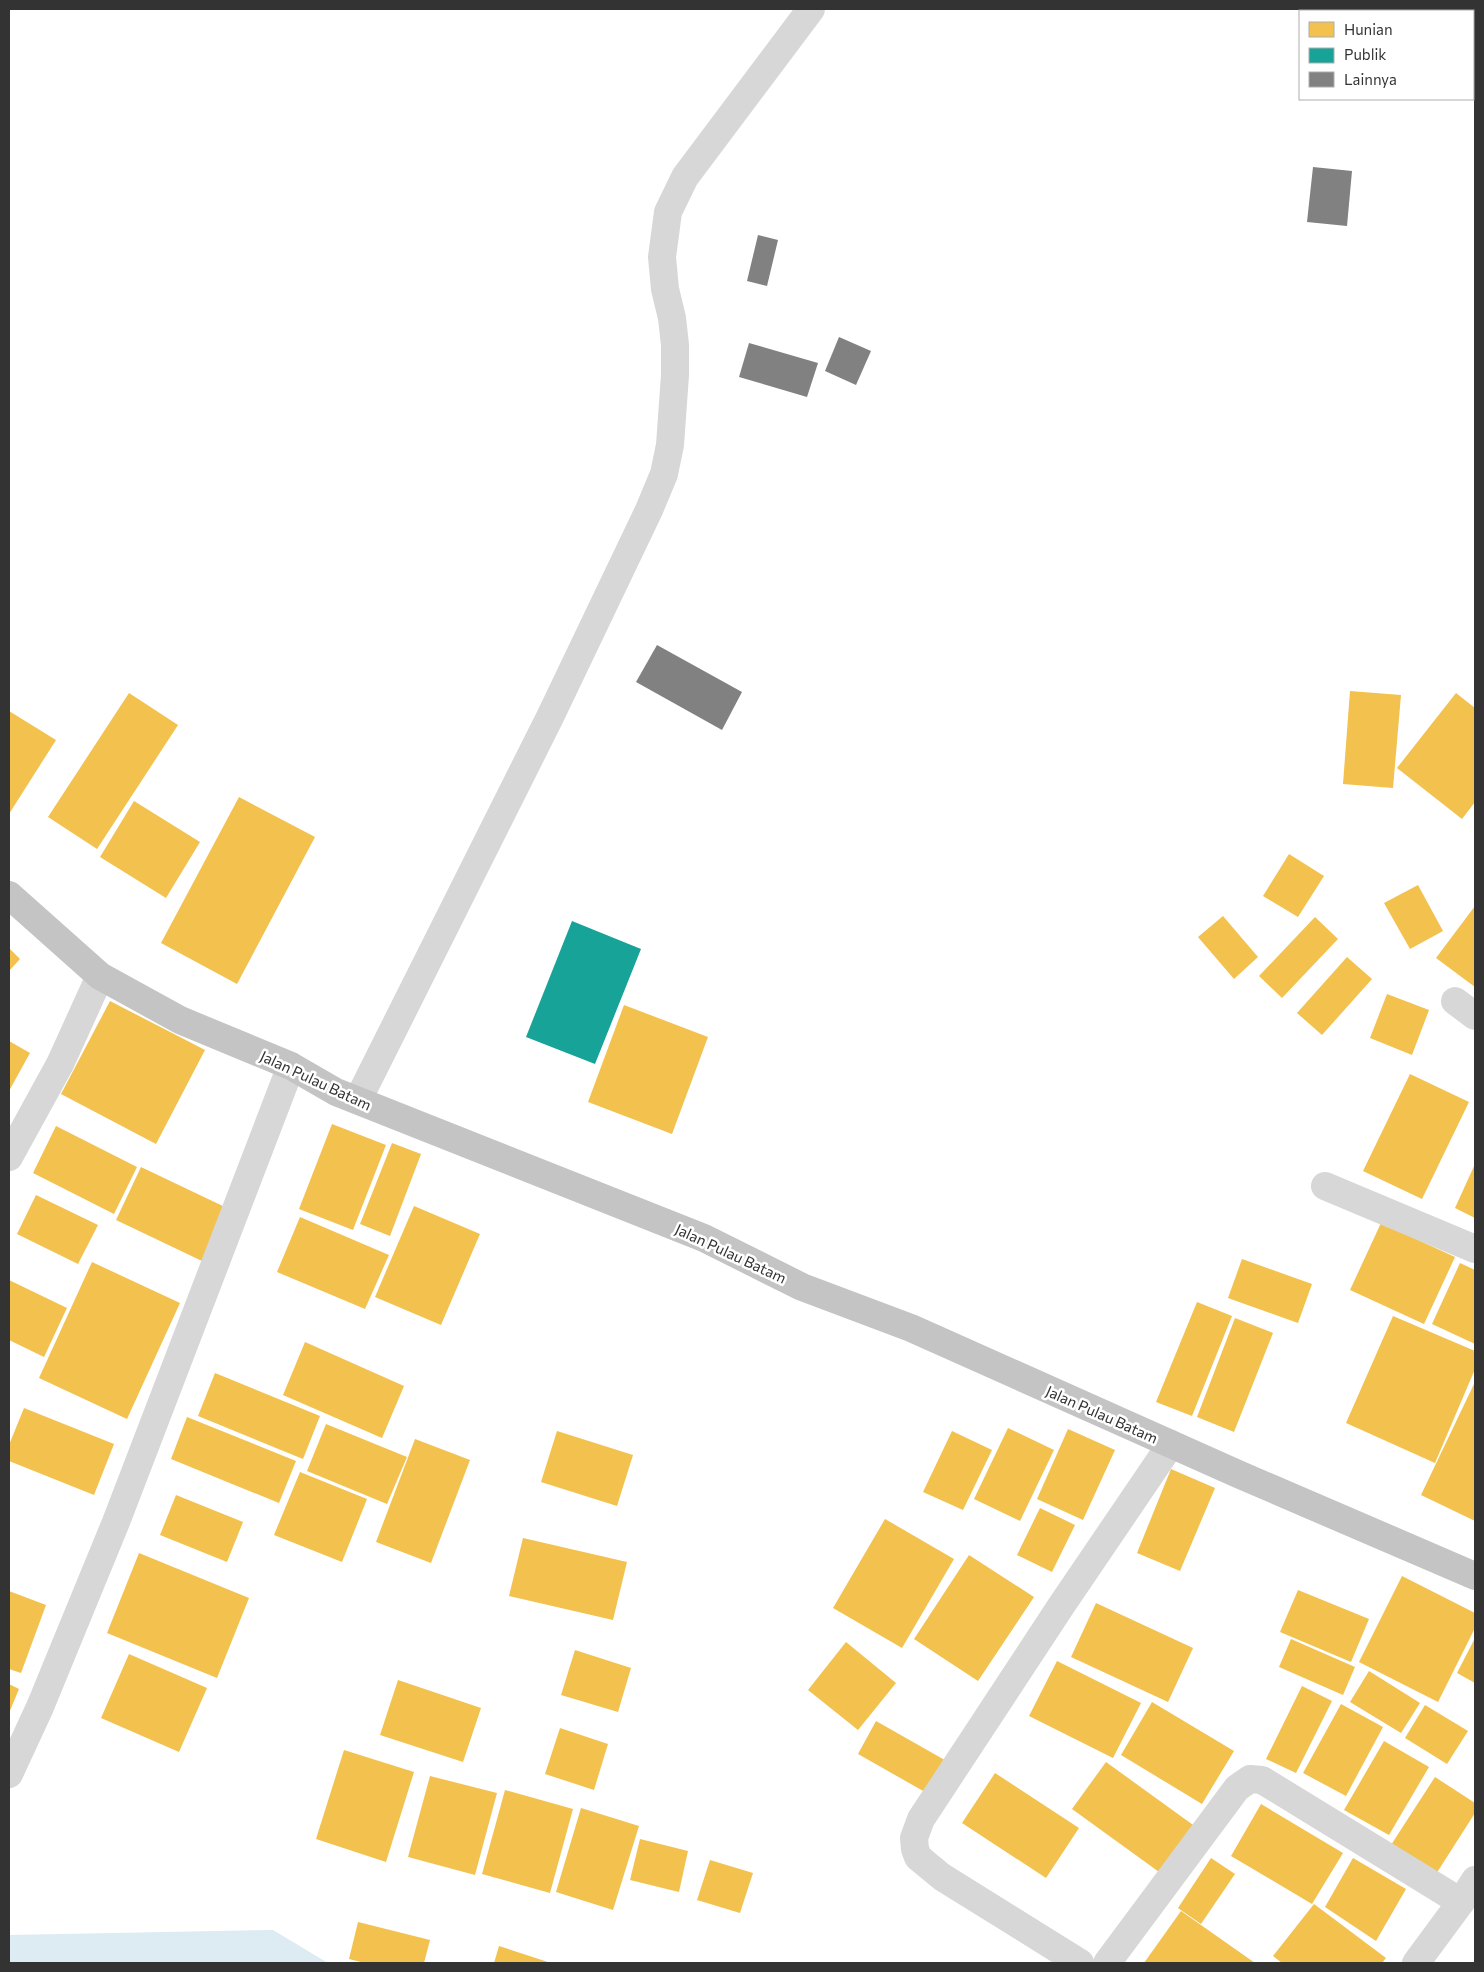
<svg xmlns="http://www.w3.org/2000/svg" width="1484" height="1972" font-family="Commissioner,sans-serif">
  <style>
    .water { fill: #ddebf3 }
    .homes { fill: #f2c14e }
    .public { fill: #17a398 }
    .building { fill: #818181 }
    .lines { fill: none; stroke-linecap: round; stroke-linejoin: round }
    .street { stroke: #d7d7d7; stroke-width: 28 }
    .highway { stroke: #c4c4c4; stroke-width: 28 }
    .labels { text-anchor: middle; dominant-baseline: central; stroke-width: 5; stroke-linejoin: round; paint-order: stroke }
    .street-label { font-size: 15px; fill: #333; stroke: #fff }
  </style>
  <rect width="100%" height="100%" fill="#fff"/>
  <polygon class="water" points="273,1930 328,1963 9,1963 9,1935"/>
  <g class="homes">
    <polygon points="1350,691 1401,695 1393,788 1343,784"/>
    <polygon points="129,693 178,725 97,849 48,817"/>
    <polygon points="1456,693 1475,708 1475,802 1462,819 1397,768"/>
    <polygon points="9,711 56,740 9,814"/>
    <polygon points="239,797 315,837 237,984 161,943"/>
    <polygon points="134,801 200,842 166,898 100,857"/>
    <polygon points="1289,854 1324,876 1298,917 1263,896"/>
    <polygon points="1418,885 1443,931 1410,949 1384,903"/>
    <polygon points="1475,906 1475,987 1436,958"/>
    <polygon points="1223,916 1258,957 1234,979 1198,937"/>
    <polygon points="1315,917 1338,939 1282,998 1259,976"/>
    <polygon points="9,948 20,959 9,971"/>
    <polygon points="1347,957 1372,979 1322,1035 1297,1013"/>
    <polygon points="1387,994 1429,1010 1412,1055 1370,1038"/>
    <polygon points="110,1001 205,1050 156,1144 61,1094"/>
    <polygon points="624,1005 708,1037 672,1134 588,1102"/>
    <polygon points="9,1041 30,1053 9,1091"/>
    <polygon points="1410,1074 1469,1102 1422,1199 1363,1171"/>
    <polygon points="332,1124 386,1145 353,1230 299,1209"/>
    <polygon points="56,1126 137,1167 114,1214 33,1173"/>
    <polygon points="392,1143 421,1154 390,1236 360,1224"/>
    <polygon points="1475,1164 1475,1218 1455,1208"/>
    <polygon points="141,1167 227,1208 202,1261 116,1220"/>
    <polygon points="36,1195 98,1225 78,1264 17,1234"/>
    <polygon points="414,1206 480,1234 441,1325 375,1297"/>
    <polygon points="300,1217 389,1255 365,1309 277,1272"/>
    <polygon points="1381,1223 1455,1257 1424,1324 1350,1290"/>
    <polygon points="1242,1259 1312,1284 1298,1323 1228,1298"/>
    <polygon points="92,1262 180,1303 127,1419 39,1378"/>
    <polygon points="1460,1263 1475,1270 1475,1344 1432,1324"/>
    <polygon points="9,1280 67,1308 44,1357 9,1340"/>
    <polygon points="1197,1302 1232,1316 1192,1416 1156,1402"/>
    <polygon points="1393,1316 1475,1351 1475,1369 1435,1463 1346,1423"/>
    <polygon points="1235,1318 1273,1333 1234,1432 1197,1417"/>
    <polygon points="305,1342 404,1386 382,1438 283,1395"/>
    <polygon points="215,1373 320,1416 303,1459 198,1416"/>
    <polygon points="1474,1384 1475,1384 1475,1521 1421,1495"/>
    <polygon points="24,1408 114,1444 94,1495 9,1461 9,1445"/>
    <polygon points="187,1417 296,1461 279,1503 171,1459"/>
    <polygon points="326,1424 407,1457 387,1504 307,1471"/>
    <polygon points="1008,1428 1054,1450 1020,1521 974,1499"/>
    <polygon points="1068,1429 1115,1450 1083,1520 1037,1499"/>
    <polygon points="557,1431 633,1455 617,1506 541,1482"/>
    <polygon points="952,1431 992,1450 963,1510 923,1492"/>
    <polygon points="415,1439 470,1460 431,1563 376,1542"/>
    <polygon points="1171,1469 1215,1488 1180,1571 1137,1553"/>
    <polygon points="300,1472 367,1499 342,1562 274,1535"/>
    <polygon points="176,1495 243,1522 227,1562 160,1535"/>
    <polygon points="1040,1508 1075,1525 1052,1572 1017,1555"/>
    <polygon points="885,1519 954,1559 902,1648 833,1608"/>
    <polygon points="523,1538 627,1562 613,1620 509,1596"/>
    <polygon points="139,1553 249,1598 217,1678 107,1633"/>
    <polygon points="969,1555 1034,1597 978,1681 914,1639"/>
    <polygon points="1402,1576 1475,1613 1475,1628 1438,1702 1359,1662"/>
    <polygon points="1298,1590 1369,1619 1351,1662 1280,1632"/>
    <polygon points="9,1591 46,1605 21,1673 9,1669"/>
    <polygon points="1096,1603 1193,1648 1168,1702 1071,1657"/>
    <polygon points="1475,1638 1475,1683 1457,1673"/>
    <polygon points="1291,1639 1355,1667 1343,1695 1279,1667"/>
    <polygon points="846,1642 896,1683 858,1730 808,1690"/>
    <polygon points="575,1650 631,1668 618,1712 561,1695"/>
    <polygon points="129,1654 207,1688 179,1752 101,1718"/>
    <polygon points="1057,1661 1141,1703 1113,1758 1029,1716"/>
    <polygon points="1369,1671 1420,1703 1401,1733 1350,1702"/>
    <polygon points="398,1680 481,1708 463,1762 380,1735"/>
    <polygon points="9,1684 19,1689 9,1713"/>
    <polygon points="1302,1686 1332,1701 1296,1773 1266,1759"/>
    <polygon points="1152,1702 1234,1751 1202,1804 1121,1755"/>
    <polygon points="1341,1704 1383,1727 1346,1796 1303,1773"/>
    <polygon points="1425,1705 1468,1731 1447,1764 1405,1738"/>
    <polygon points="876,1721 950,1763 932,1796 858,1754"/>
    <polygon points="560,1728 608,1744 594,1790 545,1774"/>
    <polygon points="1384,1741 1429,1767 1389,1835 1344,1810"/>
    <polygon points="344,1750 414,1772 386,1862 316,1839"/>
    <polygon points="1106,1762 1200,1830 1166,1877 1072,1809"/>
    <polygon points="995,1773 1079,1828 1046,1878 962,1823"/>
    <polygon points="430,1776 497,1793 475,1875 408,1857"/>
    <polygon points="1435,1777 1475,1803 1475,1813 1436,1874 1391,1845"/>
    <polygon points="505,1790 573,1809 550,1893 482,1874"/>
    <polygon points="1261,1804 1343,1853 1312,1904 1231,1856"/>
    <polygon points="581,1808 639,1826 613,1910 556,1892"/>
    <polygon points="640,1839 688,1851 679,1892 630,1880"/>
    <polygon points="1211,1858 1235,1874 1201,1924 1178,1908"/>
    <polygon points="1353,1858 1406,1889 1376,1941 1325,1907"/>
    <polygon points="710,1860 753,1873 740,1913 697,1900"/>
    <polygon points="1314,1904 1386,1958 1382,1963 1282,1963 1273,1956"/>
    <polygon points="1181,1911 1255,1963 1144,1963"/>
    <polygon points="358,1922 430,1940 424,1963 365,1963 349,1959"/>
    <polygon points="499,1946 551,1963 494,1963"/>
  </g>
  <polygon class="public" points="572,921 641,949 595,1064 526,1037"/>
  <g class="building">
    <polygon points="1313,167 1352,171 1347,226 1307,222"/>
    <polygon points="758,235 778,240 767,286 747,281"/>
    <polygon points="839,337 871,351 856,385 825,371"/>
    <polygon points="749,343 818,363 807,397 739,377"/>
    <polygon points="657,645 742,692 722,730 636,682"/>
  </g>
  <g class="lines">
    <g class="street">
      <polyline points="1455,1001 1475,1016"/>
      <polyline points="358,1100 550,717 649,510 664,474 670,445 675,375 675,345 672,318 665,289 662,257 668,212 685,177 811,9"/>
      <polyline points="9,1157 60,1064 100,976"/>
      <polyline points="1325,1186 1475,1249"/>
      <polyline points="9,1774 40,1707 116,1522 291,1066"/>
      <polyline points="1080,1963 942,1877 925,1863 918,1857 915,1849 914,1838 921,1819 1061,1606 1171,1444"/>
      <polyline points="1107,1963 1237,1788 1250,1779 1262,1780 1461,1902"/>
      <polyline points="1416,1963 1461,1902 1475,1880"/>
    </g>
    <polyline class="highway" points="9,895 100,976 180,1020 291,1066 336,1092 704,1238 802,1287 911,1328 1238,1474 1475,1576"/>
  </g>
  <g class="labels">
    <g class="street-label">
      <text transform="translate(316 1080) rotate(25)">Jalan Pulau Batam</text>
      <text transform="translate(731 1253) rotate(25)">Jalan Pulau Batam</text>
      <text transform="translate(1102 1414) rotate(24)">Jalan Pulau Batam</text>
    </g>
  </g>
  <rect width="1484" height="1972" fill="none" stroke="#333333" stroke-width="20"/>
  <rect x="1299" y="10" width="175" height="90" fill="#ffffff" stroke="#adadad"/>
  <rect x="1309" y="22" width="25" height="15" fill="#f2c14e" stroke="#adadad"/>
  <text x="1344" y="35" font-size="15" fill="#333333">Hunian</text>
  <rect x="1309" y="48" width="25" height="15" fill="#17a398" stroke="#adadad"/>
  <text x="1344" y="60" font-size="15" fill="#333333">Publik</text>
  <rect x="1309" y="72" width="25" height="15" fill="#818181" stroke="#adadad"/>
  <text x="1344" y="85" font-size="15" fill="#333333">Lainnya</text>
</svg>
